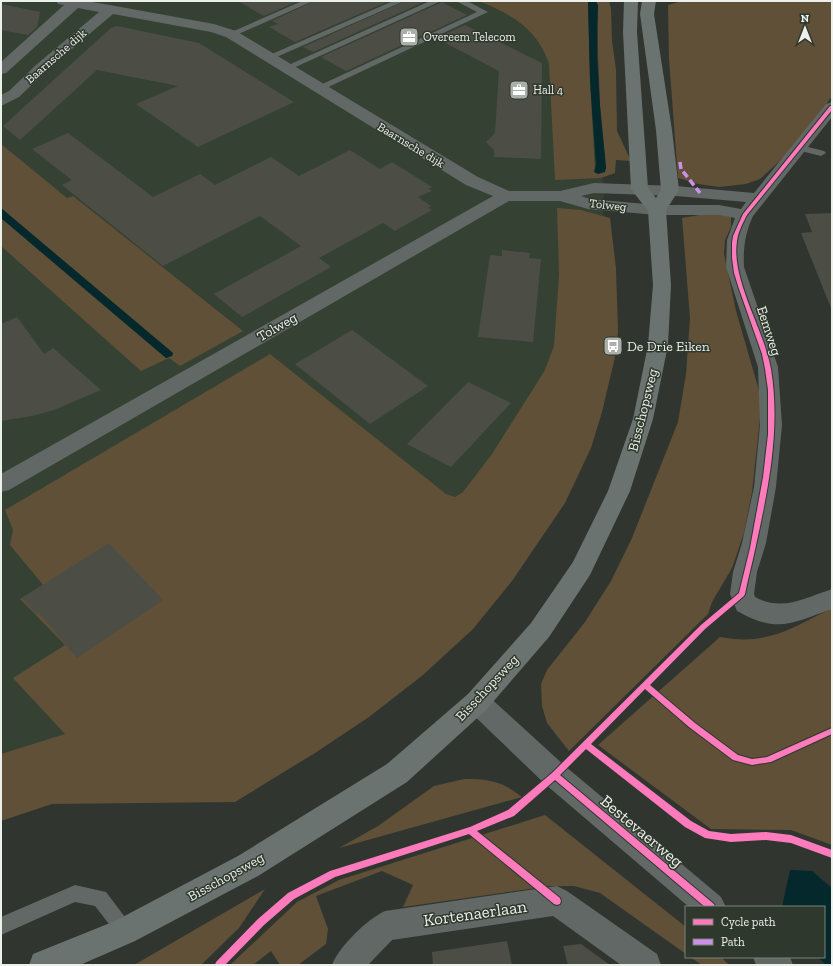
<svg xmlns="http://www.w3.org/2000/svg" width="833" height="966" font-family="'Zilla Slab',serif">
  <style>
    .built { fill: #354133 }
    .green { fill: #5f5037 }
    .water { fill: #04282b }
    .building { fill: #4c4e45 }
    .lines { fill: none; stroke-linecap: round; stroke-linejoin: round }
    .service { fill: #616865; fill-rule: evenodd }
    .minor { fill: #616865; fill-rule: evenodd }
    .tertiary { fill: #616865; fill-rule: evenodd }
    .secondary { fill: #6b7370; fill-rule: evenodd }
    .quiet { stroke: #ce8fe9; stroke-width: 3.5; stroke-dasharray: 7 3.5; stroke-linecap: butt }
    .cycleway-casing { stroke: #2f382d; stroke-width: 2 }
    .cycleway { fill: #fd7abc; fill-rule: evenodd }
    .labels { text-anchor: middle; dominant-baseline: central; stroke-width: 3; stroke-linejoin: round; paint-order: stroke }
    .far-poi-label { font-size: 12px; fill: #ebf0ea; stroke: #2f382d; text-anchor: start }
    .far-street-label { font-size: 12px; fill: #ebf0ea; stroke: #2f382d }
    .street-label { font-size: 14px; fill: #ebf0ea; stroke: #2f382d }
    .poi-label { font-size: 14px; fill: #ebf0ea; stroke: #2f382d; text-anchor: start }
    .near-street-label { font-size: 17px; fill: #ebf0ea; stroke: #2f382d }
  </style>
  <rect width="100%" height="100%" fill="#303530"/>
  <polygon class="built" points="1,1 578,1 584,77 604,188 594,417 1,794"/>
  <g class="green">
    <path d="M478,1H588L590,80L595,170L598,174L606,168L600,106L596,1H609L611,8L612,41L616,70L617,131L631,161L616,160L615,173L601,178L555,180L549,64C538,29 510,13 478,1Z"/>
    <polygon points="682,1 832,1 832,96 814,122 787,154 760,179 746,184 719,187 698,184 678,178 669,59 668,5"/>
    <polygon points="1,144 67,198 73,196 243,331 180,366 169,358 141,371 1,246 1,218 166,358 172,356 173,353 1,208"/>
    <polygon points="557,208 581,210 610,218 616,268 618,332 615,357 602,412 591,448 565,503 512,581 473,629 423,675 369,717 315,753 235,802 52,804 1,821 1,754 65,734 13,678 65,645 20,599 43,585 10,545 13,530 5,510 270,354 446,494 455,497 463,492 492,454 545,370 554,346 559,275"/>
    <polygon points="711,213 731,217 731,227 725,240 724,254 736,311 760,394 760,419 752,492 744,533 732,568 712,602 708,614 569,751 547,723 542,706 541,684 547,670 585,622 611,581 632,538 678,422 686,374 690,318 682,218"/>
    <path d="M832,608V845L791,830L711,829L598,745L720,637C767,646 792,628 832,608Z"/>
    <path d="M464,779C489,779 502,781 522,797L339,848L378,826L434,786Z"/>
    <polygon points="545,815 686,927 686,954 600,893 574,886 550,886 403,907 413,885 382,871 316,896 328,929 326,944 298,965 280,965 271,951 253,965 230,965 297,902 339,880"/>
    <polygon points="265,889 239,928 201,965 134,965"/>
    <polygon points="690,957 721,957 729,965 702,965"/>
  </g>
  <g class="water">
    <polygon points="588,1 596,1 598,5 597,55 600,106 606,168 605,172 598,174 594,172 596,165 590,80"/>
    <polygon points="1,208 173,353 172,356 166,358 1,218"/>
    <polygon points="790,870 812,871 832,888 832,965 826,965 818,957 824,957 824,907 782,907"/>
  </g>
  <g class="building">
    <polygon points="238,1 298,1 264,16"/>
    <polygon points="314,1 389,1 295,42 269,27 278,24 272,21"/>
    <polygon points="405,1 426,1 313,52 303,47"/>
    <polygon points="442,2 467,15 346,71 321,57"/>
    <polygon points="1,4 40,12 37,27 28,35 1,30"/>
    <polygon points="465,25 542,63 541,159 494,157 494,150 486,142 495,133 499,71 436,38"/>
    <polygon points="117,26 199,43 294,102 198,147 136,104 178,86 97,70 20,140 3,126 111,28"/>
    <polygon points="68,133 153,197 200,174 215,185 271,157 299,176 350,150 380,169 392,162 432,187 428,189 432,191 418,197 431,206 428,208 432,210 395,231 383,223 319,258 331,267 242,317 214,294 301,246 260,216 163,266 62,185 72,180 32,149"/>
    <polygon points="832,213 832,308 831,308 801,233 812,232 805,214"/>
    <polygon points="502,250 530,253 529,258 541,259 533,342 478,337 490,255 502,256"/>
    <polygon points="17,317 44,354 53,348 101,390 54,410 32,416 1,421 1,324"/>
    <polygon points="352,330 428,386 370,424 295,364"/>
    <polygon points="468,382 511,403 451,467 407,444"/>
    <polygon points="109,543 163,600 77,658 39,613 36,614 22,598"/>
    <polygon points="507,941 512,965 433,965 432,952"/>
    <polygon points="581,944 610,965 568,965 563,946"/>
  </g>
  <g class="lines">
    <g class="service">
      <polygon points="302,1 313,1 234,36 228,36 227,34"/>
      <polygon points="393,1 404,1 272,59 269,60 265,57"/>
      <polygon points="430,1 441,1 289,70 286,71 282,68"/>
      <polygon points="456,1 467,1 488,12 322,90 319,91 314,88 477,12"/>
      <polygon points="800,145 824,151 826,153 821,156 797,150 795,148 797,146"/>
      <polygon points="75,885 106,892 131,925 134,931 131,937 125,940 119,937 95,906 75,902 1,935 1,917"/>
    </g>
    <g class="minor">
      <path d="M56,1H86L110,5L214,24L236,31L478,177L509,191H560L594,183L676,186L754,193L826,104L832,102V117L753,216C745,233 743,249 744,267L778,367L782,425L776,487L766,543L757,572L754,594L755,597C782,612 805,598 832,589V609C792,623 778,634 737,611L730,594L733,572L742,543L754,487L760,425L758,367L726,267L727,240L735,218L719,215H657L588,209L560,201H509L9,490L1,492V474L493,196L466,185L226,37L211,32L113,14L46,71L19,97L1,106V95L9,91L36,65L99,12L78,8L6,73L1,74V62L64,5L58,4ZM594,193L676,196L746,202L741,209L719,205H657L590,199L581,196Z"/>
      <path d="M557,886L567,891L657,954L661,965H621L553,916L392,940L368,965H332C339,947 367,919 385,911Z"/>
    </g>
    <g class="tertiary">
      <polygon points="477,691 486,694 565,766 721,897 726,907 689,907 545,784 468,710 464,702 468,694"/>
      <polygon points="753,957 790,957 793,965 756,965"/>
    </g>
    <polygon class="secondary" points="624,1 638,1 637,32 648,188 656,198 661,190 656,130 640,14 642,1 656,1 654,14 672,130 679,190 666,210 671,285 668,345 653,419 630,491 590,575 549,637 486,710 407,782 258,876 135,941 80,965 29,965 33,954 115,921 238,856 387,764 468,694 531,623 573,562 608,491 633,419 648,345 653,285 648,211 631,189 623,32"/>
    <polyline class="quiet" points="680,162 681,169 700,193"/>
    <defs>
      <path id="cycleway" d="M830,106H832V110L747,215C743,223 738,232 737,241C731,280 764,329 771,369C781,429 768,491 755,550C752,564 748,579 745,594L744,596L705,629L650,685L695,723L738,755L752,759L767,757L832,728V734L771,762L752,765L733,760L689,727L645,689L591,744L691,821L709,831L731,834L766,832L791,835L832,850V858L791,843L766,840L731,842L705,838L685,827L586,749L560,775L714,904L715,907H705L555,780L514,816L477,831L560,898L561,901L560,904L557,905L554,904L469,834L335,877L294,899L264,925L225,965H215L216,962L258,919L288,893L330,871L470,827L508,810L552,773L701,625L739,593L750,548L763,477L768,434V390L765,369L762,354L739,289L734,273L732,258V243L733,236L743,214Z"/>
    </defs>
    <use href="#cycleway" class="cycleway-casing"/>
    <use href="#cycleway" class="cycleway"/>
  </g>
  <defs>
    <symbol id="office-square" viewBox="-11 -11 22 22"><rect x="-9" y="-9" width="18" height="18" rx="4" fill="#aaafa9" stroke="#2f382d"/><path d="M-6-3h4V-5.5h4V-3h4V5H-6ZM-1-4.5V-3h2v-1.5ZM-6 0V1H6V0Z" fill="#fff"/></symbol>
    <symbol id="bus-square" viewBox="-11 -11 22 22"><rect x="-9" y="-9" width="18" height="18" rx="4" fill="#aaafa9" stroke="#2f382d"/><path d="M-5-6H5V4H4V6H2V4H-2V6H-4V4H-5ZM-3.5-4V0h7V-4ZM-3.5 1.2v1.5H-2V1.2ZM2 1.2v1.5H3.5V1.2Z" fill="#fff"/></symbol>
  </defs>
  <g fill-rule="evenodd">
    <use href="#office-square" x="398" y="26" width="22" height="22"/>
    <use href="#office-square" x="508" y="79" width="22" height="22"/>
    <use href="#bus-square" x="602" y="335" width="22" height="22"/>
  </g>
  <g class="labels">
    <g class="far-poi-label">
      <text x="423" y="37">Overeem Telecom</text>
      <text x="533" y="90">Hall 4</text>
    </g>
    <g class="far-street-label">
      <text transform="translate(56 56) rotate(-41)">Baarnsche dijk</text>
      <text transform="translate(411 145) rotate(31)">Baarnsche dijk</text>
      <text transform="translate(608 205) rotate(6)">Tolweg</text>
    </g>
    <g class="street-label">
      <text transform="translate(277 327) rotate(-30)">Tolweg</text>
      <text transform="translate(769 331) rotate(72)">Eemweg</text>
      <text transform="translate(643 410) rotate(-76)">Bisschopsweg</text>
      <text transform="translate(487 688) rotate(-47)">Bisschopsweg</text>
      <text transform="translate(226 877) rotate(-29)">Bisschopsweg</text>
    </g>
    <g class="poi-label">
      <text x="627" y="346">De Drie Eiken</text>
    </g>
    <g class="near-street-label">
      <text transform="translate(642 831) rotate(40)">Bestevaerweg</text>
      <text transform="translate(475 913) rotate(-8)">Kortenaerlaan</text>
    </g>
  </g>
  <rect width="833" height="966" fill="none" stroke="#ebf0ea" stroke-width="4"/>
  <rect x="685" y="906" width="140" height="52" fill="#2f382d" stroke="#7a8279"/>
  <rect x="693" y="919" width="20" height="6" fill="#fd7abc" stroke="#7a8279"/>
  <text x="721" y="926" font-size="12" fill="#ebf0ea">Cycle path</text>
  <rect x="693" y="939" width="20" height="6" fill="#ce8fe9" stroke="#7a8279"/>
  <text x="721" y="946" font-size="12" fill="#ebf0ea">Path</text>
  <g transform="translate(805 28)" stroke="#2f382d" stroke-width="3" paint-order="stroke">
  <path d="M0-3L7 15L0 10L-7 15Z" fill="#ebf0ea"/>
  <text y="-6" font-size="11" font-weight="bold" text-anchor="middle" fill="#ebf0ea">N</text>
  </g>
</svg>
